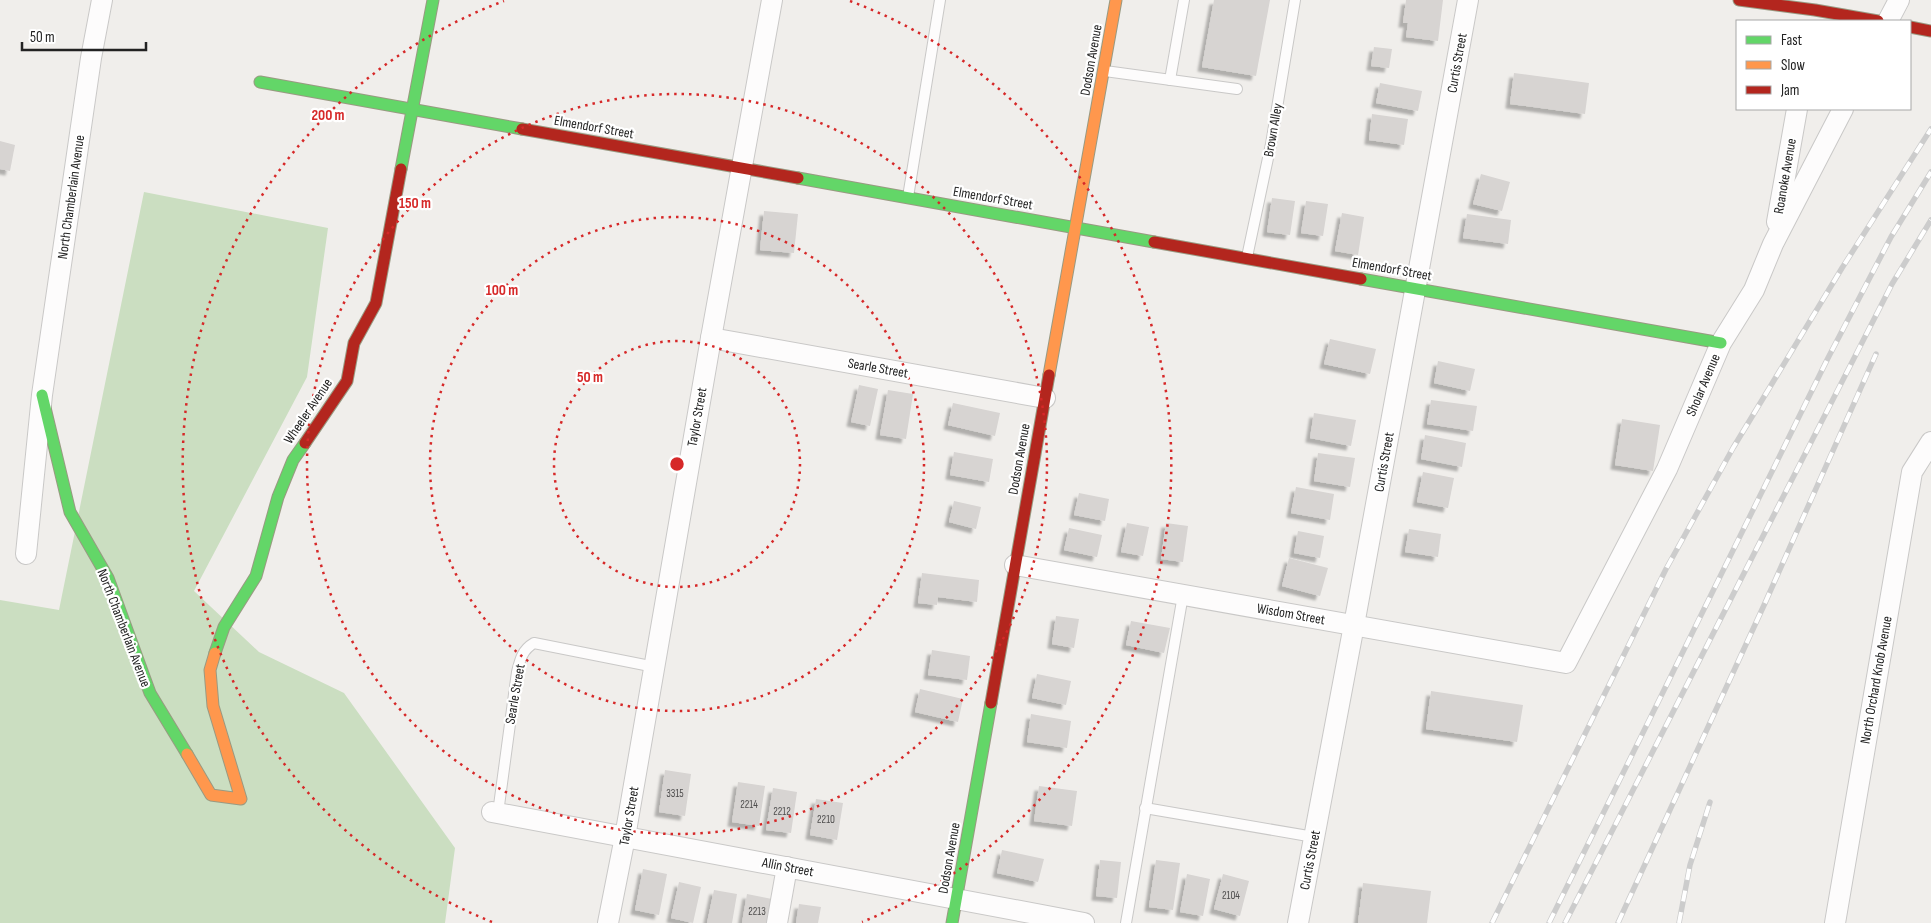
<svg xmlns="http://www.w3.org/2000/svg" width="1931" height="923" font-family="'Sofia Sans Condensed',sans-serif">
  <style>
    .forest { fill: #cbdec1 }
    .building { fill: #d7d4d2; filter: url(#shadow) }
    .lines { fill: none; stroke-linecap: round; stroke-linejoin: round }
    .lane-casing { stroke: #c9c8c7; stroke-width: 12 }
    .street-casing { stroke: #c9c8c7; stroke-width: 22 }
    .fast-casing { stroke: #999a82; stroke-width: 13 }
    .slow-casing { stroke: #999a82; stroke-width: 13 }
    .jam-casing { stroke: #999a82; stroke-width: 13 }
    .lane { stroke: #fdfcfc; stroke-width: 10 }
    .street { stroke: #fdfcfc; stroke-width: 20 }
    .fast { stroke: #63d668; stroke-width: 11 }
    .slow { stroke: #ff974d; stroke-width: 11 }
    .jam { stroke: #b3261e; stroke-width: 11 }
    .rail-casing { stroke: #ccc; stroke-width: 5.5 }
    .rail { stroke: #fff; stroke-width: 4; stroke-dasharray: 11; stroke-linecap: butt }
    .ring { fill: none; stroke: #d62828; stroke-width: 2.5; stroke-dasharray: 2.5 5 }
    .labels { text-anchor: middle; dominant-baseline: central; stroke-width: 4.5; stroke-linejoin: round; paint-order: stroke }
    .number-label { font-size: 11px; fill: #4f4e4e }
    .street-label { font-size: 14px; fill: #222; stroke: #fff }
    .centre { fill: #d62828; stroke: #fff; stroke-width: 2.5 }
    .ring-label { font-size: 15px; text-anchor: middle; font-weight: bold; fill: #d62828; stroke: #fff; stroke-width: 4.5; stroke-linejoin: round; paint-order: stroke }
  </style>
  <defs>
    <filter id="shadow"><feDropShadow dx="-4.5" dy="4.5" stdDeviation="1" flood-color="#0004"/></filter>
  </defs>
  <rect width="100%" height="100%" fill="#f0eeeb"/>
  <polygon class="forest" points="144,192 328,228 307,377 194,591 259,652 344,693 455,848 445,923 0,923 0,600 59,610"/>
  <g class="building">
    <polygon points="1214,0 1270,0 1256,76 1202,67"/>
    <polygon points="1406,0 1443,0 1438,41 1406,37 1408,23 1403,23"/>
    <polygon points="1374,47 1392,49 1389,68 1371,66"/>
    <polygon points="1514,73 1589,83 1585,114 1510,104"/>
    <polygon points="1380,83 1422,91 1418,111 1376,103"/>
    <polygon points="1372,114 1408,119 1404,145 1369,140"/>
    <polygon points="0,141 15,145 10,171 0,169"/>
    <polygon points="1481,174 1510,182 1502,211 1473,204"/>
    <polygon points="1272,198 1295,201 1290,235 1267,232"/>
    <polygon points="1306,201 1328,204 1323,236 1301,233"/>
    <polygon points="764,211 798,214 794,253 760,250"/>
    <polygon points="1342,213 1364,217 1358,255 1335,251"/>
    <polygon points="1467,214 1511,220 1508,244 1463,238"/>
    <polygon points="1330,339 1376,349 1370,374 1324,364"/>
    <polygon points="1438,361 1475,369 1470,391 1434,383"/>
    <polygon points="859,385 878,389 870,426 851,422"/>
    <polygon points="888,390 913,394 906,439 880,435"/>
    <polygon points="1431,400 1477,406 1473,431 1427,424"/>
    <polygon points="953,403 1000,413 995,436 948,425"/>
    <polygon points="1314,413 1356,420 1351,446 1310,438"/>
    <polygon points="1622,419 1660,425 1653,471 1615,465"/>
    <polygon points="1425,435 1466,443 1462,467 1421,459"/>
    <polygon points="954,452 993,459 989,482 950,475"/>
    <polygon points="1318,453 1355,458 1350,487 1314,481"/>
    <polygon points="1423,472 1454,478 1448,508 1417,502"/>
    <polygon points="1296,487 1334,494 1330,520 1291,513"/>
    <polygon points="1079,493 1109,499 1105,521 1074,515"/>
    <polygon points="954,501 981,507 976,529 949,522"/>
    <polygon points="1127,523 1149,527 1143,556 1121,552"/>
    <polygon points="1166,523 1188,526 1183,562 1161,559"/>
    <polygon points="1069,528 1102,535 1097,557 1064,550"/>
    <polygon points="1409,529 1441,534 1438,557 1405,552"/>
    <polygon points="1298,531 1324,536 1320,558 1294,553"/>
    <polygon points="1289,558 1328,568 1320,596 1282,586"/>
    <polygon points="922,573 979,580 977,602 938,597 937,605 918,603"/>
    <polygon points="1056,616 1079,619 1074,648 1052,644"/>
    <polygon points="1131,621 1170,628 1164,653 1126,645"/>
    <polygon points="932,650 970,656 967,680 928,675"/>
    <polygon points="1037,674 1071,681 1066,705 1032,698"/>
    <polygon points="920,689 963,699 958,722 915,712"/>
    <polygon points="1431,691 1523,705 1517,742 1426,729"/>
    <polygon points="1031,714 1071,721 1067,748 1027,742"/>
    <polygon points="665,770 691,774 685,816 659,812"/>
    <polygon points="738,782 765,786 759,826 732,822"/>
    <polygon points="1039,786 1077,791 1072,826 1034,821"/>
    <polygon points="773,788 797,792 791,833 766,830"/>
    <polygon points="816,799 843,803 837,840 810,835"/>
    <polygon points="1002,850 1044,859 1038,882 997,873"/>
    <polygon points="1100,860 1121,862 1117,898 1096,896"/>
    <polygon points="1156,860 1180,863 1173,910 1149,907"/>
    <polygon points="643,869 667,874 659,915 635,910"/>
    <polygon points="1187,874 1210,879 1203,916 1180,912"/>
    <polygon points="1223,874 1249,881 1240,916 1214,909"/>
    <polygon points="679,882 701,887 693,923 671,918"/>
    <polygon points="1363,883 1431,891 1427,923 1358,923"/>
    <polygon points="714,890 737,894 732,923 707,923"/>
    <polygon points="747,894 772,899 768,923 742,923"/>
    <polygon points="799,904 821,907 818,923 796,923"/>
  </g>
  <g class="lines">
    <defs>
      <g id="lane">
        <polyline points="1105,71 1237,89"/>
        <polyline points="1170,80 1184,0"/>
        <polyline points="908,197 940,0"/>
        <polyline points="1247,257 1271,144 1295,0"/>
        <polyline points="1145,808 1314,837"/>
        <path d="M498,813L517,672C520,660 522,650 534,643L655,667"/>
        <polyline points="1126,923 1183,595"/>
      </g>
      <g id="street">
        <polyline points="1888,21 1899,0"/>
        <polyline points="1777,222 1797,109"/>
        <polyline points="711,338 1045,398"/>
        <polyline points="26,554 42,395 91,58 102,0"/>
        <polyline points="1015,565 1566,663 1667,469 1721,343 1754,290 1773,244 1843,109"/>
        <polyline points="492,812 1084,923"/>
        <polyline points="608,923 625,837 711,338 772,0"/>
        <polyline points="777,923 787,867"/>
        <polyline points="1298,923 1354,625 1468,0"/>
        <polyline points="1835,923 1912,472 1931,442"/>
      </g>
      <g id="fast">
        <polyline points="260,82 522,129"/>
        <polyline points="401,169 433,0"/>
        <polyline points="798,178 1154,242"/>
        <polyline points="1361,279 1721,343"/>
        <polyline points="42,395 70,512 108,578 150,693 187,754"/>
        <polyline points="215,653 224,627 256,576 278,497 293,460 305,443"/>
        <polyline points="952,923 991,703"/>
      </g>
      <g id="slow">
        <polyline points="1049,375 1116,0"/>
        <polyline points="187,754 211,795 241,799 213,706 210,670 215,653"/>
      </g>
      <g id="jam">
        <polyline points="1739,0 1815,10 1878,21"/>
        <polyline points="1910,27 1931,31"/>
        <polyline points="522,129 798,178"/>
        <polyline points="1154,242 1361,279"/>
        <polyline points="305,443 347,381 354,343 376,303 401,169"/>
        <polyline points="991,703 1049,375"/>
      </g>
    </defs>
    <use href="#lane" class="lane-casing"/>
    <use href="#street" class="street-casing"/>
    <use href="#fast" class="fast-casing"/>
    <use href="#slow" class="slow-casing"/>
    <use href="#jam" class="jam-casing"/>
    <use href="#lane" class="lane"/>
    <use href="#street" class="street"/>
    <use href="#fast" class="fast"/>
    <use href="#slow" class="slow"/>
    <use href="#jam" class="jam"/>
    <defs>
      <g id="rail">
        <polyline points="1492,923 1666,569 1733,448 1842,268 1931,129"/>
        <polyline points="1549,923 1828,358 1891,237 1931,172"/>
        <polyline points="1565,923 1892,284 1931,220"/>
        <polyline points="1618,923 1765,603 1876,354"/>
        <polyline points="1679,923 1690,865 1710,802"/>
      </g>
    </defs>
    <use href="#rail" class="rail-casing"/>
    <use href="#rail" class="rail"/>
  </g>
  <g class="ring">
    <circle cx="677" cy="464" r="123"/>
    <circle cx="677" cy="464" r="247"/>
    <circle cx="677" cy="464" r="370"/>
    <path d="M492 922A494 494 0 0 1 504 1M850 1A494 494 0 0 1 862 922"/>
  </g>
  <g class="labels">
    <g class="number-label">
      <text x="675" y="793">3315</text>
      <text x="749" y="804">2214</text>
      <text x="782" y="811">2212</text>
      <text x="826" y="819">2210</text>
      <text x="1231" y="895">2104</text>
      <text x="757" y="911">2213</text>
    </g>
    <g class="street-label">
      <text transform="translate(1091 60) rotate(-80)">Dodson Avenue</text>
      <text transform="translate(1457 63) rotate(-80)">Curtis Street</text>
      <text transform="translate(594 127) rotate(10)">Elmendorf Street</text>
      <text transform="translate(1273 130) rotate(-80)">Brown Alley</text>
      <text transform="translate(1785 176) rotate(-80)">Roanoke Avenue</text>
      <text transform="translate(71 197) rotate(-82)">North Chamberlain Avenue</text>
      <text transform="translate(993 198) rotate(10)">Elmendorf Street</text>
      <text transform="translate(1392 269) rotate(10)">Elmendorf Street</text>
      <text transform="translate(878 368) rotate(10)">Searle Street</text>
      <text transform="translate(1703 385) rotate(-67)">Sholar Avenue</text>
      <text transform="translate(308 411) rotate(-56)">Wheeler Avenue</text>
      <text transform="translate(697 417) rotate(-80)">Taylor Street</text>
      <text transform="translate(1019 459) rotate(-80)">Dodson Avenue</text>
      <text transform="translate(1384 462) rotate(-80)">Curtis Street</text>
      <text transform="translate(1291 614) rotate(10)">Wisdom Street</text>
      <text transform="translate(124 628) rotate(69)">North Chamberlain Avenue</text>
      <text transform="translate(1876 680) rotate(-80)">North Orchard Knob Avenue</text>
      <text transform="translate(515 694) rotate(-80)">Searle Street</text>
      <text transform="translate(629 816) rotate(-80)">Taylor Street</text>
      <text transform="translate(949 858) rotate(-80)">Dodson Avenue</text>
      <text transform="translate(1310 860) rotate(-79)">Curtis Street</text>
      <text transform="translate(788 867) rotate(11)">Allin Street</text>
    </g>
  </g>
  <circle cx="677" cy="464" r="8" class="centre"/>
  <g class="ring-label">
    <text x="328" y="120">200 m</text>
    <text x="415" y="208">150 m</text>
    <text x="502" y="295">100 m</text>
    <text x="590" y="382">50 m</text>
  </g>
  <rect x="1736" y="20" width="175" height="90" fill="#ffffff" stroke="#a7a7a7"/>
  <rect x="1746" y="36" width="25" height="8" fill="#63d668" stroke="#a7a7a7"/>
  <text x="1781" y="45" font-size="15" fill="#222222">Fast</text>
  <rect x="1746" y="61" width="25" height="8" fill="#ff974d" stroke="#a7a7a7"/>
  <text x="1781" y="70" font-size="15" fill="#222222">Slow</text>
  <rect x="1746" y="86" width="25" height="8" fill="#b3261e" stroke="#a7a7a7"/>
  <text x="1781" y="95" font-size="15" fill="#222222">Jam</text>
  <path d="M22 42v8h124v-8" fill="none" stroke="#222222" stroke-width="2.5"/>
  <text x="30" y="42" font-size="15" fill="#222222" stroke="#ffffff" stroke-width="4" paint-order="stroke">50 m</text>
</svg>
